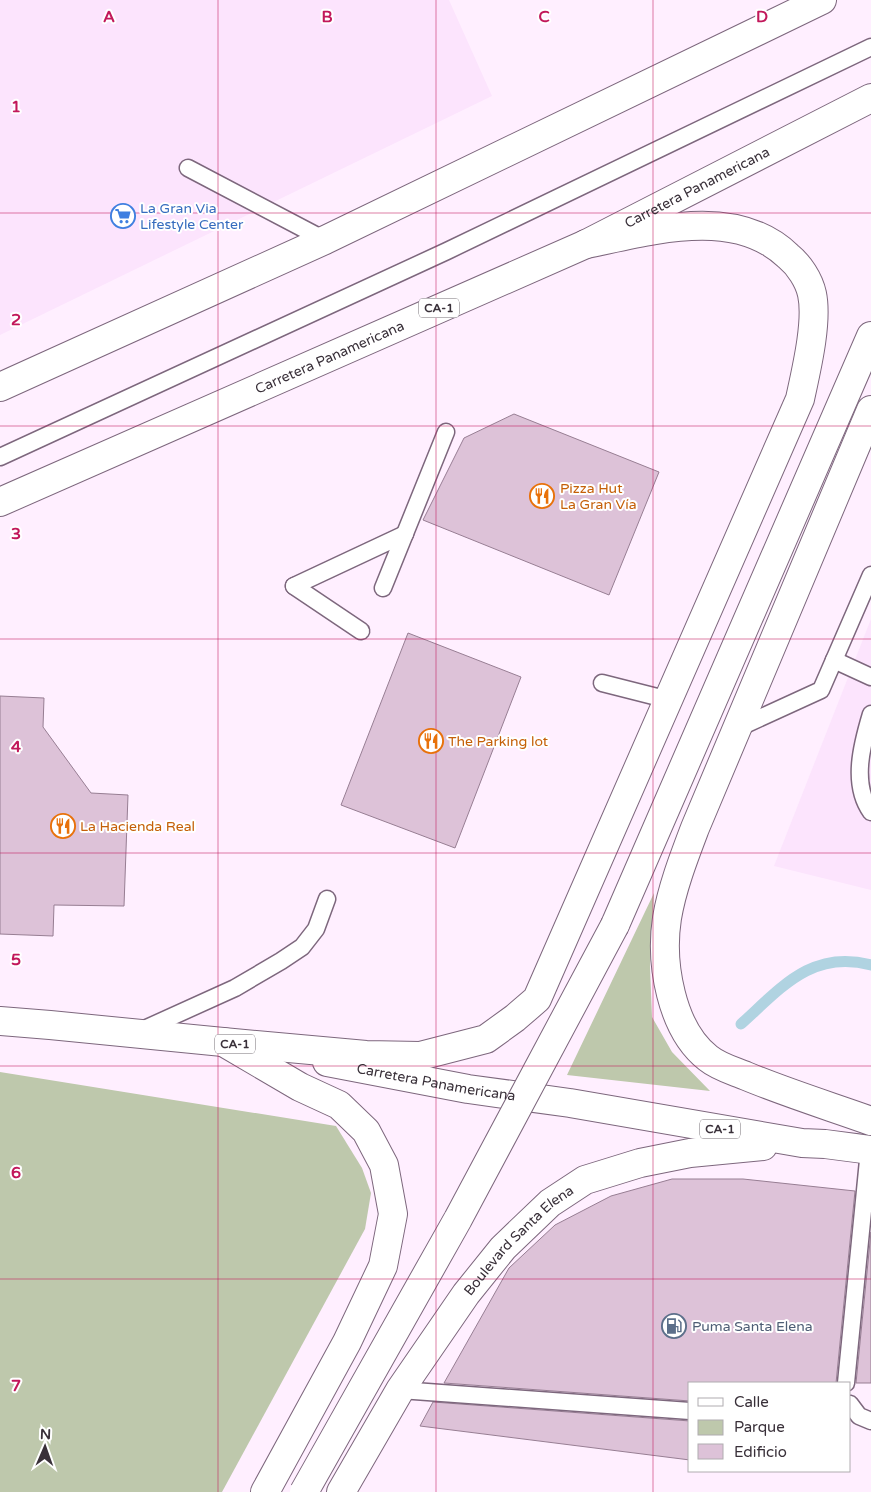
<svg xmlns="http://www.w3.org/2000/svg" width="871" height="1492" font-family="'Varela Round',sans-serif">
  <style>
    .built { fill: #fce4fd }
    .green { fill: #bec8ac }
    .lines { fill: none; stroke-linecap: round; stroke-linejoin: round }
    .stream { stroke: #b0d3e1; stroke-width: 11 }
    .building { fill: #ddc2d8; stroke: #977e93 }
    .service-casing { stroke: #7d677d; stroke-width: 19 }
    .tertiary-casing { stroke: #7d677d; stroke-width: 30 }
    .primary-casing { stroke: #7d677d; stroke-width: 30 }
    .trunk-casing { stroke: #7d677d; stroke-width: 30 }
    .service { stroke: #fff; stroke-width: 16 }
    .tertiary { stroke: #fff; stroke-width: 28 }
    .primary { stroke: #fff; stroke-width: 28 }
    .trunk { stroke: #fff; stroke-width: 28 }
    .trunk-bridge-casing { stroke: #7d677d; stroke-width: 30; stroke-linecap: butt }
    .trunk-bridge { stroke: #fff; stroke-width: 28 }
    .grid { fill: none; stroke: #c2185b; stroke-width: 1; stroke-opacity: 0.55 }
    .labels { text-anchor: middle; dominant-baseline: central; stroke-width: 4; stroke-linejoin: round; paint-order: stroke }
    .shield { fill: #fff; stroke: #746e74; stroke-width: 1 }
    .shield-label { font-size: 12px; font-weight: bold; fill: #393039 }
    .street-label { font-size: 14px; fill: #393039; stroke: #fff }
    .shop-label { font-size: 14px; fill: #366cbe; stroke: #fff; text-anchor: start }
    .food-label { font-size: 14px; fill: #c56008; stroke: #fff; text-anchor: start }
    .service-label { font-size: 14px; fill: #4e5e75; stroke: #fff; text-anchor: start }
    .grid-label { font-size: 16px; text-anchor: middle; font-weight: bold; fill: #c2185b; stroke: #fff; stroke-width: 4; stroke-linejoin: round; paint-order: stroke }
  </style>
  <rect width="100%" height="100%" fill="#ffefff"/>
  <g class="built">
    <polygon points="0,0 449,0 492,96 0,335"/>
    <polygon points="871,619 871,890 774,866"/>
  </g>
  <g class="green">
    <polygon points="654,893 650,967 652,1017 672,1052 710,1091 567,1075"/>
    <polygon points="0,1072 336,1126 362,1168 371,1193 365,1229 222,1492 0,1492"/>
  </g>
  <g class="lines">
    <path class="stream" d="M741,1024C781,988 812,949 871,965"/>
  </g>
  <g class="building">
    <polygon points="514,414 659,472 609,595 423,520 464,438"/>
    <polygon points="408,633 521,677 455,848 341,805"/>
    <polygon points="0,696 44,698 43,727 91,793 128,795 124,906 54,905 53,936 0,934"/>
    <polygon points="672,1179 743,1179 855,1191 836,1383 690,1383 690,1401 444,1383 509,1268 555,1225 611,1196"/>
    <polygon points="871,1232 871,1383 856,1383"/>
    <polygon points="433,1402 690,1421 690,1460 420,1426"/>
  </g>
  <g class="lines">
    <defs>
      <g id="service">
        <polyline points="188,168 325,240"/>
        <polyline points="0,457 447,251 871,47"/>
        <polyline points="294,586 405,534"/>
        <polyline points="294,586 361,631"/>
        <polyline points="383,588 446,432"/>
        <polyline points="834,660 871,677"/>
        <polyline points="602,683 669,700"/>
        <path d="M871,714C862,744 851,784 871,812"/>
        <polyline points="738,728 821,690 871,575"/>
        <polyline points="140,1031 235,988 281,961 302,947 316,929 327,899"/>
        <polyline points="846,1383 869,1150"/>
        <polyline points="400,1390 690,1411"/>
        <polyline points="850,1404 859,1416 871,1421"/>
      </g>
      <polyline id="tertiary" points="0,387 325,240 822,0"/>
      <g id="primary">
        <path id="s1" d="M0,502L586,244L871,98"/>
        <polyline points="0,1021 50,1025 223,1042 246,1046"/>
        <polyline points="225,1043 300,1087 339,1105 366,1131 384,1165 393,1214 383,1266 347,1342 265,1492"/>
        <path id="s2" d="M327,1062L468,1089L570,1103L802,1143L825,1144L871,1150"/>
        <path id="s3" d="M341,1492L400,1390L466,1294L503,1248L550,1203L585,1180L640,1163L690,1153L763,1146"/>
      </g>
      <g id="trunk">
        <path d="M871,410L695,828C684,857 672,888 667,918C660,963 671,1029 708,1058C719,1067 734,1071 746,1076C787,1093 829,1106 871,1121"/>
        <polyline points="615,925 871,336"/>
        <path d="M223,1042L366,1055L420,1056L486,1039L515,1018L537,999L800,399C806,371 818,322 812,294C809,280 799,265 788,256C735,205 650,231 586,244"/>
      </g>
    </defs>
    <use href="#service" class="service-casing"/>
    <use href="#tertiary" class="tertiary-casing"/>
    <use href="#primary" class="primary-casing"/>
    <use href="#trunk" class="trunk-casing"/>
    <use href="#service" class="service"/>
    <use href="#tertiary" class="tertiary"/>
    <use href="#primary" class="primary"/>
    <use href="#trunk" class="trunk"/>
    <defs>
      <polyline id="trunk-bridge" points="304,1492 458,1219 615,925"/>
    </defs>
    <use href="#trunk-bridge" class="trunk-bridge-casing"/>
    <use href="#trunk-bridge" class="trunk-bridge"/>
  </g>
  <path class="grid" d="M218,0V1492M436,0V1492M653,0V1492M0,213H871M0,426H871M0,639H871M0,853H871M0,1066H871M0,1279H871"/>
  <defs>
    <symbol id="supermarket-ring" viewBox="-11 -11 22 22"><circle r="9.5" fill="#fff" stroke="#3f7fe0" stroke-width="1.5"/><path d="M-6-5.5h2.5l.6 2H6L4.5 2H-2.5L-4.4-4H-6ZM-1.5 3.2a1.3 1.3 0 1 0 .1 0ZM3 3.2a1.3 1.3 0 1 0 .1 0Z" fill="#3f7fe0"/></symbol>
    <symbol id="restaurant-ring" viewBox="-11 -11 22 22"><circle r="9.5" fill="#fff" stroke="#e8710a" stroke-width="1.5"/><path d="M-5-6h1v4h1v-4h1v4h1v-4h1v5L-1.5 .5V6h-2V.5L-5-1ZM5-6V6H3V1.5H1.5Q1.5-4 5-6Z" fill="#e8710a"/></symbol>
    <symbol id="fuel-ring" viewBox="-11 -11 22 22"><circle r="9.5" fill="#fff" stroke="#5c6f8a" stroke-width="1.5"/><path d="M-5.5-6h7V0h2V4h1.3V-2.5L3-4.5l.8-.8L6-3V5H2.5V1h-1V6h-7ZM-4.2-4.7v3.2H.2V-4.7Z" fill="#5c6f8a"/></symbol>
  </defs>
  <g fill-rule="evenodd">
    <use href="#supermarket-ring" x="109" y="202" width="28" height="28"/>
    <use href="#restaurant-ring" x="528" y="482" width="28" height="28"/>
    <use href="#restaurant-ring" x="417" y="727" width="28" height="28"/>
    <use href="#restaurant-ring" x="49" y="812" width="28" height="28"/>
    <use href="#fuel-ring" x="660" y="1312" width="28" height="28"/>
  </g>
  <g class="labels">
    <g class="shield">
      <rect x="419" y="298.5" width="40" height="19" rx="4"/>
      <rect x="215" y="1034.5" width="40" height="19" rx="4"/>
      <rect x="700" y="1119.5" width="40" height="19" rx="4"/>
    </g>
    <g class="shield-label">
      <text x="439" y="308">CA-1</text>
      <text x="235" y="1044">CA-1</text>
      <text x="720" y="1129">CA-1</text>
    </g>
    <g class="street-label">
      <text stroke="none"><textPath href="#s1" startOffset="765">Carretera Panamericana</textPath></text>
      <text stroke="none"><textPath href="#s1" startOffset="360">Carretera Panamericana</textPath></text>
      <text stroke="none"><textPath href="#s2" startOffset="111">Carretera Panamericana</textPath></text>
      <text stroke="none"><textPath href="#s3" startOffset="310">Boulevard Santa Elena</textPath></text>
    </g>
    <g class="shop-label">
      <text x="140" y="208">La Gran Via<tspan x="140" dy="16">Lifestyle Center</tspan></text>
    </g>
    <g class="food-label">
      <text x="560" y="488">Pizza Hut<tspan x="560" dy="16">La Gran Vía</tspan></text>
      <text x="448" y="741">The Parking lot</text>
      <text x="80" y="826">La Hacienda Real</text>
    </g>
    <g class="service-label">
      <text x="692" y="1326">Puma Santa Elena</text>
    </g>
  </g>
  <g class="grid-label">
    <text x="109" y="22">A</text>
    <text x="327" y="22">B</text>
    <text x="544" y="22">C</text>
    <text x="762" y="22">D</text>
    <text x="16" y="112">1</text>
    <text x="16" y="325">2</text>
    <text x="16" y="539">3</text>
    <text x="16" y="752">4</text>
    <text x="16" y="965">5</text>
    <text x="16" y="1178">6</text>
    <text x="16" y="1391">7</text>
  </g>
  <rect x="688" y="1382" width="162" height="90" fill="#ffffff" stroke="#b0acb0"/>
  <rect x="698" y="1398" width="25" height="8" fill="#ffffff" stroke="#b0acb0"/>
  <text x="734" y="1407" font-size="15" fill="#393039">Calle</text>
  <rect x="698" y="1420" width="25" height="15" fill="#bec8ac" stroke="#b0acb0"/>
  <text x="734" y="1432" font-size="15" fill="#393039">Parque</text>
  <rect x="698" y="1444" width="25" height="15" fill="#ddc2d8" stroke="#b0acb0"/>
  <text x="734" y="1457" font-size="15" fill="#393039">Edificio</text>
  <g transform="translate(45 1447) rotate(2)" stroke="#ffffff" stroke-width="4" paint-order="stroke">
  <path d="M0-4L9 19L0 12L-9 19Z" fill="#393039"/>
  <text y="-8" font-size="14" font-weight="bold" text-anchor="middle" fill="#393039">N</text>
  </g>
</svg>
